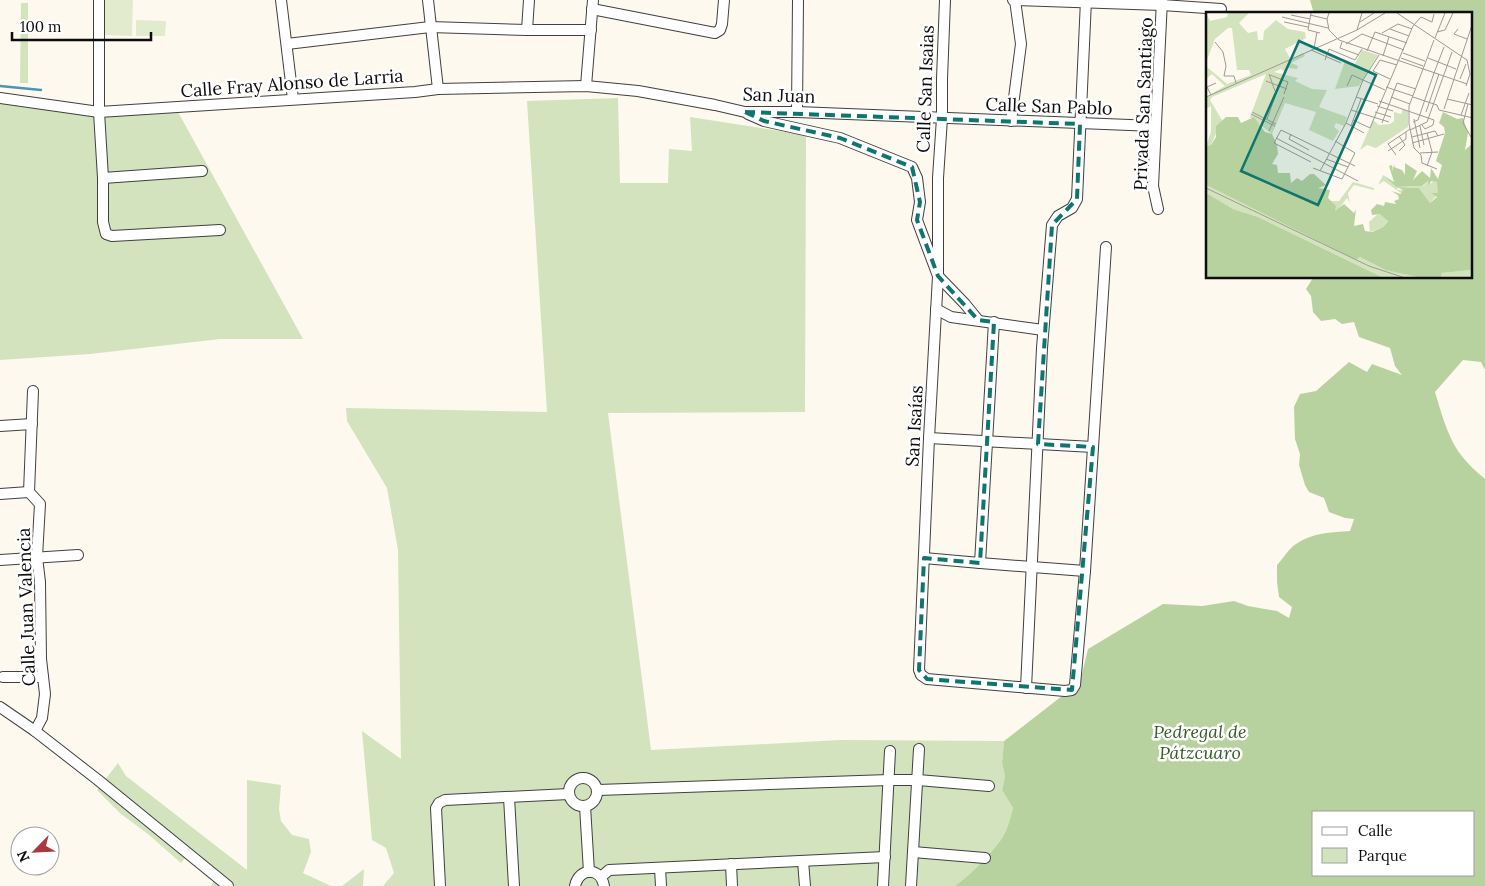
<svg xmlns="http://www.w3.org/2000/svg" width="1485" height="886" font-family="Lora,serif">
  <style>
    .green { fill: #d3e3bd }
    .forest { fill: #b8d29f; fill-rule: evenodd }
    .pitch { fill: #e3ebce }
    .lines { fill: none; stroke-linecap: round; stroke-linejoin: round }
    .stream { stroke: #4b95bb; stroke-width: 2.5 }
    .minor-casing { stroke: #404040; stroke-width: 12 }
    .minor { stroke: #fff; stroke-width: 10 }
    .marked { fill: none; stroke: #0f766e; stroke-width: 4; stroke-dasharray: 10 6; stroke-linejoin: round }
    .labels { text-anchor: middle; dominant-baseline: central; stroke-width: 5; stroke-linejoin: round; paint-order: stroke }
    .street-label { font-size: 18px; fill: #0d0d0d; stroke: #fff }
    .park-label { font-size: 18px; font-style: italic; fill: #345c26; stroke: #fff }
    .inset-road { fill: none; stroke: #9d9b95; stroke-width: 1 }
    .view { fill: #0f766e; fill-opacity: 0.15; stroke: #0f766e; stroke-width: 2.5 }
    .inset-edge { fill: none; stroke: #0d0d0d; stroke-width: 2.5 }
  </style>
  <rect width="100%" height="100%" fill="#fdf9ef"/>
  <g class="green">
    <polygon points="21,3 28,3 28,83 20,83"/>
    <path d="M618,98L620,183H668L669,149L692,151L690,117L806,135L805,412L608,413L651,750L840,740L1004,741L1002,763L1005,776L1002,790L1013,808C1010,819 1007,832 1000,841C989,856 970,875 955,886H383L394,873L386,848L372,840L362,731L401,759L398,550L387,488L347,421L346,408L547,412L527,101Z"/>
    <polygon points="0,101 91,116 178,112 303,339 220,339 90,354 0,360"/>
    <polygon points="118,763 126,776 247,870 247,780 281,785 279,809 281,821 292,835 309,839 311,852 303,873 331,886 211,886 214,881 185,858 181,863 148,834 121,814 97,790"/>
    <polygon points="364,869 363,886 342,886"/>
  </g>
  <path class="forest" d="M1310,0H1485V370L1481,362L1463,360L1435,392C1441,412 1447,434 1458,451C1466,462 1475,471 1485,479V886H955C970,875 989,856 1000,841C1007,832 1010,819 1013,808L1002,790L1005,776L1002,763L1004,741L1080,682L1088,649L1163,604L1202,606L1234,601L1248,606L1277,611L1289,618L1292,607L1279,597L1277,582V565C1283,559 1289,548 1296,544C1312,533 1331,532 1350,531L1354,519L1345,518L1329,512L1324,498L1309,492L1305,485L1299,465L1300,454L1295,439L1294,407L1300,394L1316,391L1349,362L1367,372L1372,364L1402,375L1395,366L1390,348L1359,337L1354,322L1342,324L1335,319L1321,321L1313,312L1311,296L1306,289L1313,278H1471V14H1314ZM1314,812H1474V875H1314Z"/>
  <g class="pitch">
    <polygon points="105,0 133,0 132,36 105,35"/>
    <polygon points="136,20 166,21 165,36 136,36"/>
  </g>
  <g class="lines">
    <polyline class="stream" points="0,86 41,90"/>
    <defs>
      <g id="minor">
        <polyline points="99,0 99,112 103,178 103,222 106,234 112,236 220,230"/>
        <polyline points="281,0 293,99"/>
        <polyline points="428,0 438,89"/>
        <polyline points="945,0 942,79 942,118 938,178 938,276 929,438 919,670 921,675 927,679 1065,691 1072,690 1075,685 1085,571 1106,247"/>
        <polyline points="1013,0 1162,5 1221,9"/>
        <polyline points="592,9 715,33 720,30 722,24 724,0"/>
        <polyline points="527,30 529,0"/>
        <polyline points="287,44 430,27 527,30 591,30"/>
        <polyline points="586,86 593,0"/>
        <polyline points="0,98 99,112 415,92 438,89 586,86 638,91 715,105 745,112 797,112 1155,126"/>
        <polyline points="797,112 798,0"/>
        <polyline points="748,114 764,121 840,138 912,167 917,178 920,202 917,220 938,276 965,304 978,320"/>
        <polyline points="1011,121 1021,44 1015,0"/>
        <polyline points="103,178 202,171"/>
        <polyline points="1158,209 1153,186 1162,0"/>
        <polyline points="936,309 951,317 1043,330"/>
        <polyline points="33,391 29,492 40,504 37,557 40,582 41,659 45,694 42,718 35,731"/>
        <polyline points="0,426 32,424"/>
        <polyline points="929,438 1093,447"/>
        <polyline points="0,494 29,492"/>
        <polyline points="924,558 980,563 994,322"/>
        <polyline points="0,560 78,555"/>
        <polyline points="980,563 1085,571"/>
        <polyline points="3,677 43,677"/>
        <polyline points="1026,688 1042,348 1052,225 1058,216 1072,208 1077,199 1086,0"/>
        <polyline points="0,707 35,731 98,780 228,886"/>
        <circle cx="583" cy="792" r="14"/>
        <polyline points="598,790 889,780 918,780 989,786"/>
        <polyline points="509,797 514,886"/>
        <polyline points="585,806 589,872"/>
        <polyline points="913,852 985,858"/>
        <polyline points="803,861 805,886"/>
        <polyline points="731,864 732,886"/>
        <polyline points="660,868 661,886"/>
        <polyline points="601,877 609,870 885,857"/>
        <polyline points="440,886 436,808 439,803 445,800 569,794"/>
        <path d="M575,886C579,867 601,867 604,886"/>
        <polyline points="883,886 890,751"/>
        <polyline points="911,886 919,749"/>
      </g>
    </defs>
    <use href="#minor" class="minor-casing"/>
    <use href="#minor" class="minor"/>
  </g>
  <path class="marked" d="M745,112L1080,124L1077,199L1052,225L1038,444L1093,447L1072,690L927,679L919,670L924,558L980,563L994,322L978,320L938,276L917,220L920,202L912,167L840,138L764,121Z"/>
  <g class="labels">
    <g class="street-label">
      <text transform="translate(292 83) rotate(-4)">Calle Fray Alonso de Larria</text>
      <text transform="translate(925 89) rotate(-88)">Calle San Isaias</text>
      <text transform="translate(779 95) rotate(2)">San Juan</text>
      <text transform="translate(1143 104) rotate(-88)">Privada San Santiago</text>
      <text transform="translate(1049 106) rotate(2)">Calle San Pablo</text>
      <text transform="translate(914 426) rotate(-87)">San Isaías</text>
      <text transform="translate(26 607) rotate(-92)">Calle Juan Valencia</text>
    </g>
    <g class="park-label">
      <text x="1200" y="731">Pedregal de<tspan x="1200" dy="21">Pátzcuaro</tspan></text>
    </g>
  </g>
  <g transform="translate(1206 12)">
    <rect width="266" height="266" fill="#fdf9ef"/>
    <path d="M0,1L4,9L21,5L22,1H43L33,11L42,21L51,19L52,28H57L58,19L70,8L82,17L99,20L100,26L79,37L85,48L97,41L99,44L85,51L92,54L91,57L82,56L80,61L75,57L68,60L92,66L89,69L106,77L121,78L113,95L141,105L138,114L130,111L128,115L133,119L127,129L103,118L110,100L79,91L66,122L44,105L60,62L6,85L4,88L16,108L5,133L0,134L5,120V94L0,97V85L19,74L6,62L0,67ZM22,16H26L31,58H43L45,63L21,72L1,55V48L9,27ZM156,38L172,43L153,74L129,77L139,49L149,52ZM197,97L202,99V115L170,136L161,133L154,138L167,108L173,113L184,112L188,109V100L195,102ZM177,163L190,175L217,174L222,169L223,174L228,168L233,172V177L232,181L226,182L231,183L224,191L213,176L192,175L191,178H197L196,182L178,169L172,173ZM147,170L168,176V178L148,173L142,181L144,191L141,186L130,200L124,189H133ZM0,173L150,248L154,245L201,263L232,266L176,265L52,205L27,197L4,184L0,181ZM173,201L182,208L177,215L164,220L163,210ZM266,258V266H235L236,261Z" fill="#d3e3bd" fill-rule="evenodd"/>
    <path d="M237,100L251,107L257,106L262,121L259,138L266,132V258L236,261L235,266L211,265L180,258L154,245L150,248L0,173V134L5,133L10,125V114L20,105H32L35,111L48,105L59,120L66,122L71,133L72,142L66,152L71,153L72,161H84L85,171L91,166L96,169L104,162H108L120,173L112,176L124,178L122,186L130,194L129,199L138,192L148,201L150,197L148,214L157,212L159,219L166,220L177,215L182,209L174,202L166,203L165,198L171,192L178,194L179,190L190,192L188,189L193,187L192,183L185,179L195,182L197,178L191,175L213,176L224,191L231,185L225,181H232L231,170L225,169L223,175L222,169L216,174L190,175L177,163L188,170L183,154L186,153L187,160V155L189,152L188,155L196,158L199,163V151L211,159L207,168L216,159L224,166L225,156L232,167L236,153L230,149L239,121L238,115L233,111ZM0,181L27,197L52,205L178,266H0Z" fill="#b8d29f"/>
    <path class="inset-road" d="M105,1L102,18L114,21M123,1L121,7L123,18L133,28L261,72M191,1L261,48L264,62L260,74M85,3L104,7M104,3L121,7M76,5L122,16M78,10L102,15M154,10L168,1M184,17L203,24M252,17L248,22L261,27M151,18L156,1M231,20L239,18L247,1M176,21L192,12L206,17M229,26L239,1M228,28L203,94V112L208,136L215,143L216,151L231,157M9,30L17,40L20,54L18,64H28L30,71M136,30L134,36L153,43M140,32L156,22L198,38M108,36L111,20M105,38L135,51M161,39L169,20L201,31M197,41L219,49M177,44L183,25M195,46L217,54M222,46L250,57M255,46L267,10M119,48L123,37L149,48L156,37M228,61L238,35M63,62L69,79M64,63L82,70L78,82M184,67L167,59L174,48L191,53M254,67L260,52M60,69L81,77M141,74L146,63L179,78M180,75L207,84M5,83L1,75L10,71M0,85L151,18L179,1M150,85L172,92M185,85L204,92M207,85L231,93L233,98M241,87L267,93M173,89L228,108L227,113L219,117L216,113M262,92L257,111L265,125M171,94L187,99M238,97L255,46M145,98L183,110M233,98L267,106M46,100L70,112M169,100L185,105M220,100L233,62M45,102L69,114M255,103L263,81M61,107L70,82M208,107L214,136M147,108L164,116L207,14L215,5L226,10L228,2M207,110L212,108L228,61M140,111L158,121M176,111L191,71L210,77M145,114L155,87M214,114L218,133M204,118L221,110L246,40M63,119L78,85M221,121L226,140L221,154M85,122L83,127L103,138M206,125L229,119L232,124M70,126L152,169M206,131L238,122M182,139L200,127V120M193,139L199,133L193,124M214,141L232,140M190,143L182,132L204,117M120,147L142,155M105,150L68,131L75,118L149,154M107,156L136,167L149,141L129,129M114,159L140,111L157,68L173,43M122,170L146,115M0,176L163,254L199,266"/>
    <path class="view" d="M93,29L170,63L112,193L35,159Z"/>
    <rect width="266" height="266" class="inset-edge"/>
  </g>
  <rect x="1312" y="811" width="162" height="65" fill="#ffffff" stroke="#9e9e9e"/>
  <rect x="1322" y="827" width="25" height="8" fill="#ffffff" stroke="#9e9e9e"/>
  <text x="1358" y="836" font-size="15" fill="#0d0d0d">Calle</text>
  <rect x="1322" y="848" width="25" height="15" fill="#d3e3bd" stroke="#9e9e9e"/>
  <text x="1358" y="861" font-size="15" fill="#0d0d0d">Parque</text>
  <g transform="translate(35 851) rotate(246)"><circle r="24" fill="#ffffff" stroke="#9e9e9e"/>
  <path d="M0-4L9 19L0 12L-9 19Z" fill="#aa3843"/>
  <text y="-8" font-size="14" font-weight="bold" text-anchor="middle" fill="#0d0d0d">N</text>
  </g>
  <path d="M12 32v8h139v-8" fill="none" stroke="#0d0d0d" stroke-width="2.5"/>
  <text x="20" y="32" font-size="15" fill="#0d0d0d" stroke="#ffffff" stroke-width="4" paint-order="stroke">100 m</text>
</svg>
